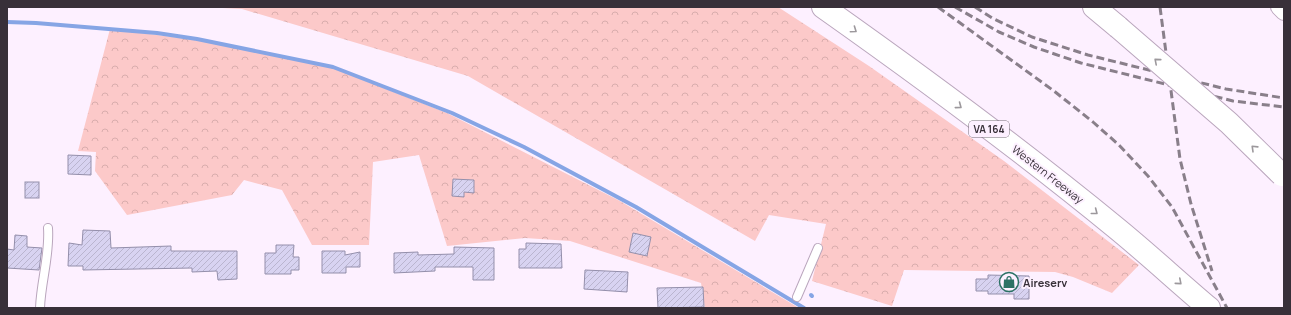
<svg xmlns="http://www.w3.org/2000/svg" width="1291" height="315" font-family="Manrope,sans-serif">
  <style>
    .forest { fill: url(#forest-crowns) }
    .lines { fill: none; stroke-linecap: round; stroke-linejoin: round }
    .stream { stroke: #86a5e5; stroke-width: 4 }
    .building { fill: url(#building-hatch); stroke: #948fab }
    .lane-casing { stroke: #baa6bd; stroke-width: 10 }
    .street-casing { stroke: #baa6bd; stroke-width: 18 }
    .highway-casing { stroke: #baa6bd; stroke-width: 24 }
    .lane { stroke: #fff; stroke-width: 8 }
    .street { stroke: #fff; stroke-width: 16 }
    .highway { stroke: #fff; stroke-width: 22 }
    .rail { stroke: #897f8a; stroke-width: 3; stroke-dasharray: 8 4; stroke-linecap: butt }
    .highway-bridge-casing { stroke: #baa6bd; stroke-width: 24; stroke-linecap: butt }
    .highway-bridge { stroke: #fff; stroke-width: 22 }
    .oneway { stroke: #9c989c }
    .labels { text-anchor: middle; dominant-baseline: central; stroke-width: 4; stroke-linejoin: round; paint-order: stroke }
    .shield { fill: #fdf0ff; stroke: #736a74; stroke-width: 1 }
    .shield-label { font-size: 10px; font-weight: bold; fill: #383039 }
    .street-label { font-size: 11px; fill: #383039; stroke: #fdf0ff }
    .poi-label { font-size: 11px; font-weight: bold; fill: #383039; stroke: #fdf0ff; text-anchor: start }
  </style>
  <defs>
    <pattern id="forest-crowns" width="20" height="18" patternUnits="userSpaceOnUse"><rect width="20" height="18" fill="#fcc9c9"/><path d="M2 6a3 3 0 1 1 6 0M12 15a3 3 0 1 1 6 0" fill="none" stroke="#d9adad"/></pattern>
    <pattern id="building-hatch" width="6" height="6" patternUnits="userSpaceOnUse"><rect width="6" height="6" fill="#d8d3f1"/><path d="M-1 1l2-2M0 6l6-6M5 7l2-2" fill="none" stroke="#bab5cf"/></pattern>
  </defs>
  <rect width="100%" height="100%" fill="#fdf0ff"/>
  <g class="forest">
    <polygon points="203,7 778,7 869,66 1004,161 1139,265 1112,293 1073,277 1055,272 904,270 892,306 812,281 826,224 769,215 755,241 468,76 242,9"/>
    <polygon points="110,29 197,40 328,66 447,113 620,201 799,308 705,308 701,283 570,241 525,238 447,246 419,155 373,162 369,245 312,245 282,190 244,180 232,195 127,215 95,171 96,152 78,151"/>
  </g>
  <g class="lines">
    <g class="stream">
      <polyline points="7,22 36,23 157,33 197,39 333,67 452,113 524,147 636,207 804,308"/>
      <polyline points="811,295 812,296"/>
    </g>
  </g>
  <g class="building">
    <polygon points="68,155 91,156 91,175 68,174"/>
    <polygon points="453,179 474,180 474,193 464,192 464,197 452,196"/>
    <rect x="25" y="182" width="14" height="16"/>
    <polygon points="83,230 110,231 111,248 171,246 171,251 237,251 237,279 218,280 217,271 192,272 192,268 83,270 83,266 68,266 69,243 82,245"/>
    <polygon points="633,233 651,237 647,256 629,252"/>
    <polygon points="15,235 27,236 27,247 42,248 39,270 7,268 7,249 14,250"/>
    <polygon points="526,243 561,244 562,268 519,268 519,249 526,249"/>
    <polygon points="276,245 294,245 293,257 299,257 299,270 291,270 291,274 265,274 265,253 276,253"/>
    <polygon points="454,247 494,248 494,280 473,280 473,267 435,267 435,271 394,273 394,253 418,252 418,255 454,254"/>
    <polygon points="322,251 345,251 345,255 360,252 360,267 346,267 346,273 322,273"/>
    <polygon points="585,270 628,272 627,292 584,289"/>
    <polygon points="988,275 1029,276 1029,299 1014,299 1014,294 988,294 988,291 976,291 976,279 988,279"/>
    <polygon points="703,287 704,307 658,308 657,288"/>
  </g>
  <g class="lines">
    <defs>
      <g id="lane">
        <polyline points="797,297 818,248"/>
        <path d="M40,308C41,281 50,255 48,228"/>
      </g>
      <polyline id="street" points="1279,7 1284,12"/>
      <g id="highway">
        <path d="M823,7C922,77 1021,150 1115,227C1147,253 1177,281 1209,308"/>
        <polyline points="1094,7 1118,27"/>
      </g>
    </defs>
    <use href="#lane" class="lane-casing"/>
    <use href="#street" class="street-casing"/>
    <use href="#highway" class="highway-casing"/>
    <use href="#lane" class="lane"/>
    <use href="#street" class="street"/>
    <use href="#highway" class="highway"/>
    <g class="rail">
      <polyline points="938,7 1054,91 1093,122 1119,145 1148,176 1172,207 1227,308"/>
      <polyline points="955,7 999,32 1034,47 1081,63 1233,101 1284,107"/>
      <polyline points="975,7 992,18 1032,37 1088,55 1226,89 1284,98"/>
      <polyline points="1160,7 1180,159 1191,204 1212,271"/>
    </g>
    <defs>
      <polyline id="highway-bridge" points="1118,27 1229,123 1282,175"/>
    </defs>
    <use href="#highway-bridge" class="highway-bridge-casing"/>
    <use href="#highway-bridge" class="highway-bridge"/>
  </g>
  <defs><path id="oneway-chevron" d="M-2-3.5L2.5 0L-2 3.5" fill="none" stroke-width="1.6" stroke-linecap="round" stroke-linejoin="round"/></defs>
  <g class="oneway">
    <use href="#oneway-chevron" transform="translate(854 30) rotate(35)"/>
    <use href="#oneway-chevron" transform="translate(1157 61) rotate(-139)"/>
    <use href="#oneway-chevron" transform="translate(959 106) rotate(37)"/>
    <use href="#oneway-chevron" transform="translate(1254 148) rotate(-136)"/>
    <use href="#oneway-chevron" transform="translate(1095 212) rotate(38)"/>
    <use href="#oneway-chevron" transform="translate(1179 282) rotate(41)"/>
  </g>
  <defs>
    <symbol id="shop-ring" viewBox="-11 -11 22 22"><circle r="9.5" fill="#fdf0ff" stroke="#2c7165" stroke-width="1.5"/><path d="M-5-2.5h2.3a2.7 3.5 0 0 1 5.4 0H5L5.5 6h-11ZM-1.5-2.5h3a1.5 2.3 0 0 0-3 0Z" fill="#2c7165"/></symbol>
  </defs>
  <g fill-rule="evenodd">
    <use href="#shop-ring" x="998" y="271" width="22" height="22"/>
  </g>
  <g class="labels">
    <rect class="shield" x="969" y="121" width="40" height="16" rx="3"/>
    <g class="shield-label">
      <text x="989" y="129">VA 164</text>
    </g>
    <g class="street-label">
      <text transform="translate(1048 174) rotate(38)">Western Freeway</text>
    </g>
    <g class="poi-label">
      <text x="1023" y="282">Aireserv</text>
    </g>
  </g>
  <rect width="1291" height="315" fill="none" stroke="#383039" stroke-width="16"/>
</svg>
